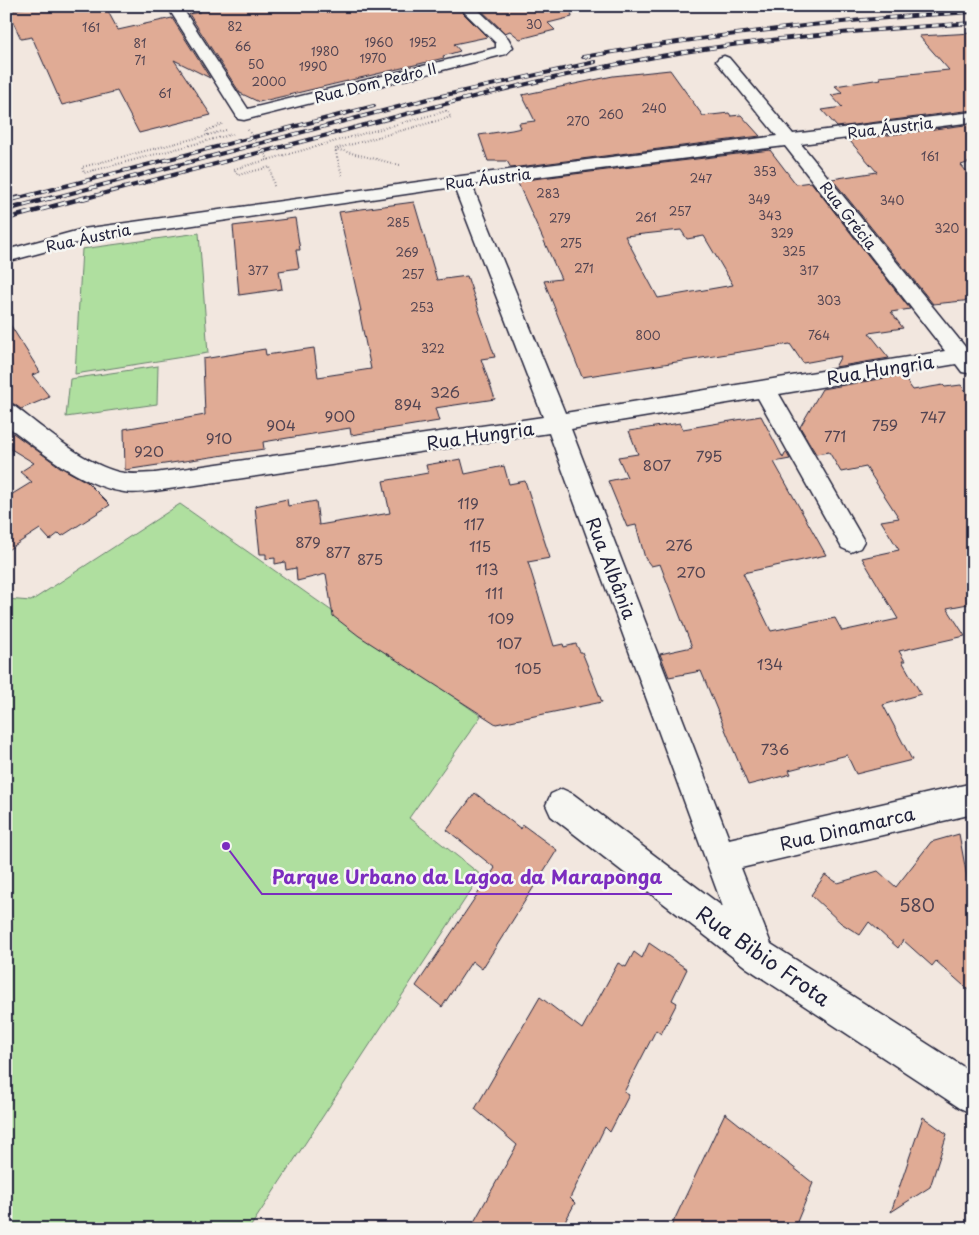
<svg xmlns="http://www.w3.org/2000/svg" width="979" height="1235" font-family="'Playpen Sans',sans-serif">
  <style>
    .green { fill: #afdf9f; stroke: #68806d }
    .building { fill: #e0ab95; stroke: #22223b; fill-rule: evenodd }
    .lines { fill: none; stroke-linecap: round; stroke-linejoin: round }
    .street-casing { stroke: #22223b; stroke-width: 3 }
    .path { stroke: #22223b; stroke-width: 2; stroke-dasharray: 0.5 2.5; stroke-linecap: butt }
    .street { fill: #f6f6f2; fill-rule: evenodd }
    .rail-far1-casing { stroke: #22223b; stroke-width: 4 }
    .rail-casing { stroke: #22223b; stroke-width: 4.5 }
    .rail-far1 { stroke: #f6f6f2; stroke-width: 2.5; stroke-dasharray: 7; stroke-linecap: butt }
    .rail { stroke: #f6f6f2; stroke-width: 3; stroke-dasharray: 9; stroke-linecap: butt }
    .path-bridge { stroke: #22223b; stroke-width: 2; stroke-dasharray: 0.5 2.5; stroke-linecap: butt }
    .labels { text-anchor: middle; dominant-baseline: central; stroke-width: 5; stroke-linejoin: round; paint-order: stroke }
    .far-number-label { font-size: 12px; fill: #524452 }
    .far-street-label { font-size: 15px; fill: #22223b; stroke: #f6f6f2 }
    .number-label { font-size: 15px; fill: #524452 }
    .street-label { font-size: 18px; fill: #22223b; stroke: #f6f6f2 }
    .near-number-label { font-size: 18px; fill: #524452 }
    .near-street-label { font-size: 21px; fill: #22223b; stroke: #f6f6f2 }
    .leader { fill: none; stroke: #7b2cbf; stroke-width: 2 }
    .callout-dot { fill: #7b2cbf; stroke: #f6f6f2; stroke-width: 2 }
    .callout-label { font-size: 19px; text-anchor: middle; font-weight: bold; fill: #7b2cbf; stroke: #f6f6f2; stroke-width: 5; stroke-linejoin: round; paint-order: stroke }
  </style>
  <rect width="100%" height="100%" fill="#f2e7df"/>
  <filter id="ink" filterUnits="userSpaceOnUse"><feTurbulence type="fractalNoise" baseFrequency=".02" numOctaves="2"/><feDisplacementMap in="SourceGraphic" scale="10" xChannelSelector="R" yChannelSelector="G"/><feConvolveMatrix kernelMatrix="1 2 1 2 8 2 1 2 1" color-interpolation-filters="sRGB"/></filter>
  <g filter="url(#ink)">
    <g class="green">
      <polygon points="199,233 208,353 75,374 82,249"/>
      <polygon points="158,366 157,404 66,417 70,379"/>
      <polygon points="180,504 481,716 409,818 481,875 249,1229 6,1229 6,599 31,601"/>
    </g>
    <g class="building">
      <polygon points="34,6 105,6 118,30 172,18 210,78 174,60 211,115 139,133 117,91 62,105 32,37 21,39 8,11"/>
      <polygon points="197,6 456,6 487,37 454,44 460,51 443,56 444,58 259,102 240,93 189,14 200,12"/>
      <polygon points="477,6 570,6 572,17 548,23 555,30 520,39 510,31 505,33"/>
      <polygon points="973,33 973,110 837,127 822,110 842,107 831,95 843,93 835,86 881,79 879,77 949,70 919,36"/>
      <polygon points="670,70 703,116 729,113 731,116 741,115 760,136 511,168 507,161 488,161 479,135 512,130 521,128 519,123 535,121 522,95 613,76"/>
      <polygon points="973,124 973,161 961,165 973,179 973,300 933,304 832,179 877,172 849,140"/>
      <path d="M770,150L796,184L811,182L910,309L891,312L903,328L869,333L889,358L835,367L841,356L803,363L790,344L582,377L544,281L561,279L517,181ZM681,230L687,239L704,236L733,285L658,298L625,236Z"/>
      <polygon points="414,202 437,280 467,276 495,357 481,359 495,399 435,408 439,421 351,435 350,428 263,442 264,449 125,470 124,429 205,415 203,359 265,349 266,355 314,348 318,377 371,369 359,311 361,311 339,212"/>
      <polygon points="295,218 300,250 296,250 299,268 279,271 282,289 239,295 233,226"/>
      <polygon points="6,318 40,372 32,375 50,397 21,409 14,404 6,402"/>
      <polygon points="902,375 913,390 943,385 945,387 961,385 973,401 973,603 947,608 965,636 899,651 905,661 902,661 921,694 883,705 912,760 856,774 847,755 789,770 791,774 748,785 701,671 669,677 660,654 692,647 660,564 651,566 645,558 636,525 627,527 608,481 627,477 618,457 638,454 629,431 680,423 683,429 761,416 783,458 786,452 790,459 774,462 826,555 743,573 771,631 835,618 842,631 898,619 862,558 899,550 881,521 899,518 866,467 841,472 829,452 816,454 800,427 822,389"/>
      <polygon points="6,428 60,467 87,482 110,505 62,536 59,533 50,540 40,529 6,551 6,498 32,482 20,472 34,463 6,446"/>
      <polygon points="461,459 465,474 504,466 509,484 525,481 550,558 528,562 554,646 563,644 564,647 576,644 580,652 582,652 602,702 496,724 359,636 333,616 326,574 297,581 296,568 286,570 285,562 275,564 275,558 266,559 266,554 260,554 255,506 287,499 288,506 316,501 319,525 390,513 383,481 428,473 426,465"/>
      <polygon points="475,793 521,829 523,825 557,850 482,969 472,961 442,1007 416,986 495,868 447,830"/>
      <polygon points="959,834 973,909 973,994 936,961 932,966 903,940 898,948 869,922 860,935 841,923 811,895 825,875 838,883 878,871 896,887 931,842"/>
      <polygon points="649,943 687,969 672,1000 677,1003 661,1034 656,1030 624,1092 629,1095 610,1132 605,1127 570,1198 575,1203 561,1229 470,1229 517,1145 475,1109 540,997 582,1029 618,963 626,967 634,952 642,958"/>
      <polygon points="725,1113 813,1183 794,1229 670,1229"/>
      <polygon points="923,1117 947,1134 930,1187 891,1212"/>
    </g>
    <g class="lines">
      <defs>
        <g id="street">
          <polygon points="167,6 181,6 248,109 496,48 496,43 458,6 474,6 508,38 513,47 506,54 244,120 238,119 236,115"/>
          <path d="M724,56L729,58L793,134L973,112V122L801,144L966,348L973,347V374L962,372L956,364L779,394L864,541L860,548L851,552L842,548L758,398L571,429L729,839L973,783V814L741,868L771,944L973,1073V1114L960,1108L747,968L551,816L546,805L551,794L562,789L573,794L723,907L549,433L155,491C145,492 134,494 124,492C79,485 41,451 6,425V404L14,406C42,427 89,468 124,473C134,475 145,473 155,473L543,417L454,187L84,241L6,262V250L83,229L461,176L777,136L716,61L719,58ZM785,146L945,351L565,413L472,185Z"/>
        </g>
      </defs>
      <use href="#street" class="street-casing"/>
      <g class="path">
        <polyline points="222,124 206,131 208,135 82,167 84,173 233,134"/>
        <polyline points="208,135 226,130"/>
        <polyline points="342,175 335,149 400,165"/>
        <polyline points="274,186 270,167 238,175 234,169 446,111 451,117 335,149"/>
      </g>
      <use href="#street" class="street"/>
      <defs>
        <g id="rail-far1">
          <path d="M583,57C712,35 842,19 973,12"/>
          <polyline points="15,199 374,106"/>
          <polyline points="49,199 432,98 595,62"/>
          <path d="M83,199C167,176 251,155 335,133C441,104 547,77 655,57C760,38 867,30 973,23"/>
        </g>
        <g id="rail">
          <polyline points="6,201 20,197"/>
          <polyline points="6,210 54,197"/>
          <polyline points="6,219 87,197"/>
        </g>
      </defs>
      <use href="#rail-far1" class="rail-far1-casing"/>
      <use href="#rail" class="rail-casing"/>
      <use href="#rail-far1" class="rail-far1"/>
      <use href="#rail" class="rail"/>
      <polyline class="path-bridge" points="248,130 269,160"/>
    </g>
  </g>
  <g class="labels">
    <g class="far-number-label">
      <text x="534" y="24">30</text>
      <text x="235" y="26">82</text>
      <text x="91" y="27">161</text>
      <text x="379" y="42">1960</text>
      <text x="423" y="42">1952</text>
      <text x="140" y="43">81</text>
      <text x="243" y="46">66</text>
      <text x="325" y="51">1980</text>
      <text x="373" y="58">1970</text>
      <text x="140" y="60">71</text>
      <text x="256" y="64">50</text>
      <text x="313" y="66">1990</text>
      <text x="269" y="81">2000</text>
      <text x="165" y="93">61</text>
      <text x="654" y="108">240</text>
      <text x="611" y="114">260</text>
      <text x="578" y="121">270</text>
      <text x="930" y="156">161</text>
      <text x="765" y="171">353</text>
      <text x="701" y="178">247</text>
      <text x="548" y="193">283</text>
      <text x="759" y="199">349</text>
      <text x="892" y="200">340</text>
      <text x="680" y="211">257</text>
      <text x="770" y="215">343</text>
      <text x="646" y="217">261</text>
      <text x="560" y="218">279</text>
      <text x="398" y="222">285</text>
      <text x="947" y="228">320</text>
      <text x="782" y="233">329</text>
      <text x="571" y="243">275</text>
      <text x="794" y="251">325</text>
      <text x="407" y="252">269</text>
      <text x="584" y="268">271</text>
      <text x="258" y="270">377</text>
      <text x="809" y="270">317</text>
      <text x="413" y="274">257</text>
      <text x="829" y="300">303</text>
      <text x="422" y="307">253</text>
      <text x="648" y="335">800</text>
      <text x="819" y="335">764</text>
      <text x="433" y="348">322</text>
    </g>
    <g class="far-street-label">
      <text transform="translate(375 82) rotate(-14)">Rua Dom Pedro II</text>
      <text transform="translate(890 127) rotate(-7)">Rua Áustria</text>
      <text transform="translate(488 178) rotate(-7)">Rua Áustria</text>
      <text transform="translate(849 215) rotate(52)">Rua Grécia</text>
      <text transform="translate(88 237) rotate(-12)">Rua Áustria</text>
    </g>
    <g class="number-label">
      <text x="445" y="391">326</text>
      <text x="408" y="403">894</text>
      <text x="340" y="415">900</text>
      <text x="933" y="416">747</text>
      <text x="281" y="424">904</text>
      <text x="885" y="424">759</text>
      <text x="835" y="435">771</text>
      <text x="219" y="437">910</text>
      <text x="149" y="450">920</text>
      <text x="709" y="455">795</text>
      <text x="657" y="464">807</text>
      <text x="468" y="502">119</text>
      <text x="474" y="523">117</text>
      <text x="308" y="541">879</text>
      <text x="679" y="544">276</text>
      <text x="480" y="545">115</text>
      <text x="338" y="551">877</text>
      <text x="370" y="558">875</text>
      <text x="487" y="568">113</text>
      <text x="691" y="571">270</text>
      <text x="494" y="592">111</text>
      <text x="501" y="617">109</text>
      <text x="509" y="642">107</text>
      <text x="770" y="663">134</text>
      <text x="528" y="667">105</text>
      <text x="775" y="748">736</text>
    </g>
    <g class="street-label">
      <text transform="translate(880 369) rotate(-9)">Rua Hungria</text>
      <text transform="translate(480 435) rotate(-8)">Rua Hungria</text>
      <text transform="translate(612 568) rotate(69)">Rua Albânia</text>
      <text transform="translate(847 828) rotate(-13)">Rua Dinamarca</text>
    </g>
    <g class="near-number-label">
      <text x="917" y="904">580</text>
    </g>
    <g class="near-street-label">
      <text transform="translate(764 955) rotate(35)">Rua Bibio Frota</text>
    </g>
  </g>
  <path class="leader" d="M226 846L262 894H672"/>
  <circle class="callout-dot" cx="226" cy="846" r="5"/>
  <g class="callout-label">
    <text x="467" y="884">Parque Urbano da Lagoa da Maraponga</text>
  </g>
  <rect width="979" height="1235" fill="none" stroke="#f6f6f2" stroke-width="25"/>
  <rect x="12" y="12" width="954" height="1210" fill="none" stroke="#22223b" stroke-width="2" filter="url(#ink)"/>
</svg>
